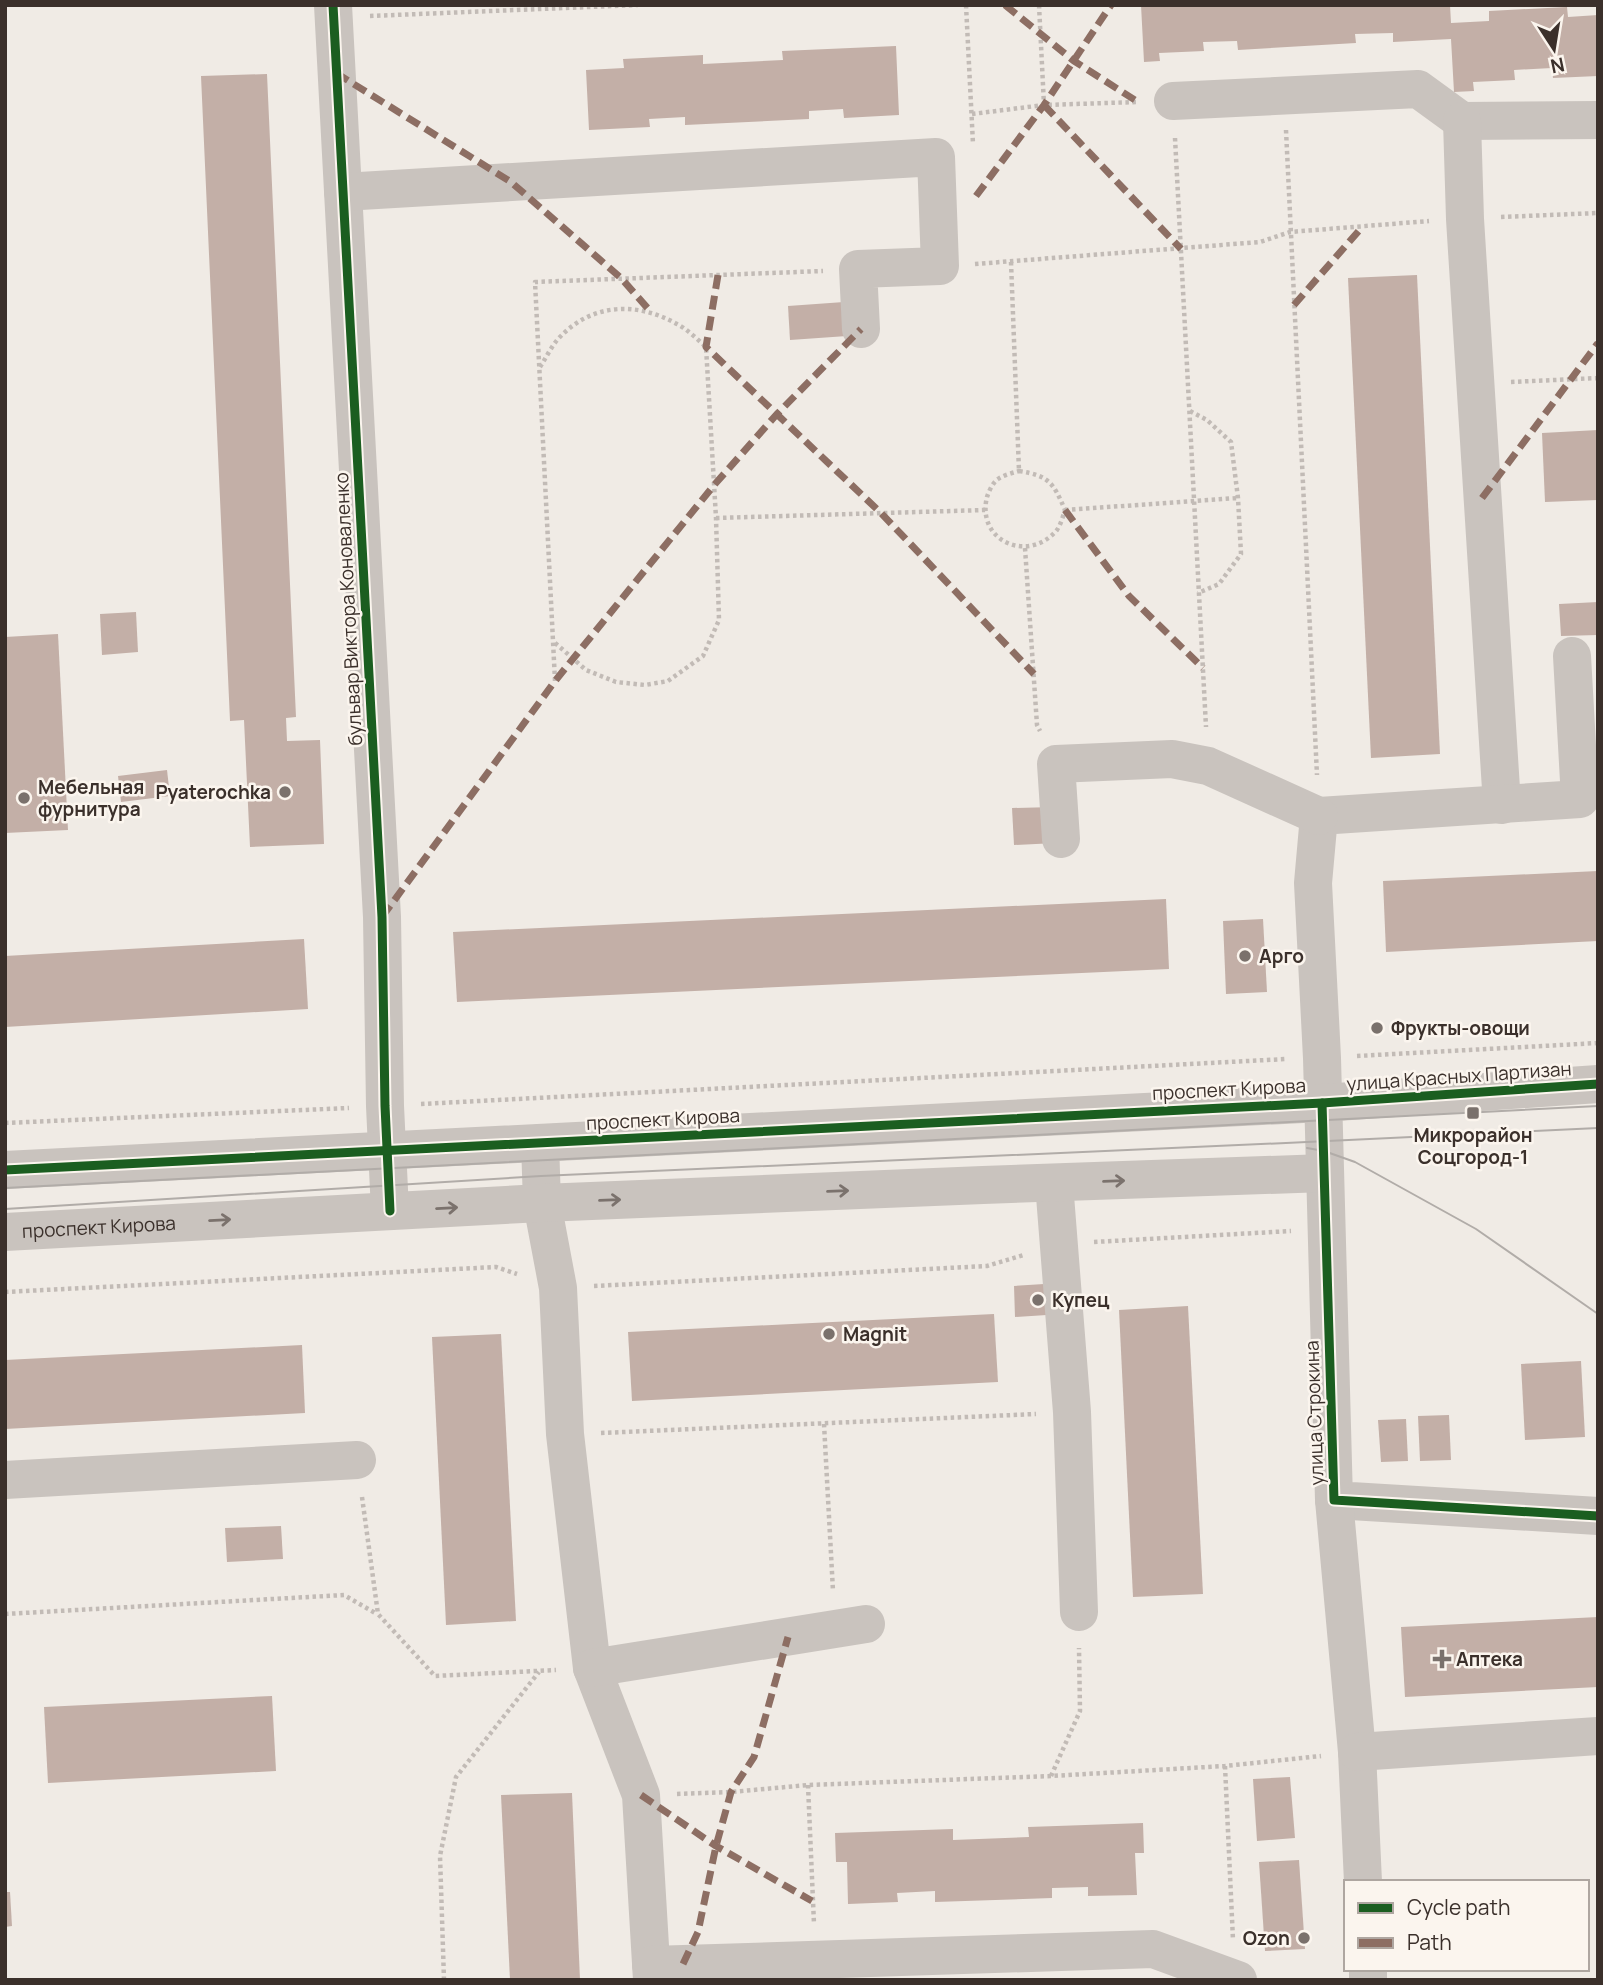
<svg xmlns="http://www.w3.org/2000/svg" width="1603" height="1985" font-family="Manrope,sans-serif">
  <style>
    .building { fill: #c3afa7 }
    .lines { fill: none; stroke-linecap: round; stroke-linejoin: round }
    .path { stroke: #c2bbb6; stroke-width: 4.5; stroke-dasharray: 3.5 3.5; stroke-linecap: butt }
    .minor { stroke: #c9c3be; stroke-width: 38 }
    .tram { stroke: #b1aca8; stroke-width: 2 }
    .quiet { stroke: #8d6e63; stroke-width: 7; stroke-dasharray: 14 7; stroke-linecap: butt }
    .cycleway-casing { stroke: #fbf5ee; stroke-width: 13 }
    .cycleway { stroke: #1b5e20; stroke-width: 9 }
    .oneway { stroke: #7b726d }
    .poi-dot { fill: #7a716c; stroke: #fbf5ee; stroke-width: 2.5 }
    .labels { text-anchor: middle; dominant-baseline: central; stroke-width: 5; stroke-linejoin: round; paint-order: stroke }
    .street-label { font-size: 19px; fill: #3b302b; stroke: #fbf5ee }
    .poi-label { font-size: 19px; font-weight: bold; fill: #3b302b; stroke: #fbf5ee; text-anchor: start }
  </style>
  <rect width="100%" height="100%" fill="#f0ebe5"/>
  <g class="building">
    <polygon points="1141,5 1450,5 1451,23 1489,21 1489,11 1567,7 1568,17 1598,15 1598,76 1553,78 1552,68 1514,70 1515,80 1473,82 1474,91 1454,92 1451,39 1393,42 1393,33 1355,34 1356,43 1238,50 1237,41 1203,42 1204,51 1159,53 1160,61 1144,62"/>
    <polygon points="896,46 899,115 844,118 843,109 809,111 809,119 685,125 685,117 649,119 650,127 589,130 586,70 624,68 623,59 703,55 703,64 744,62 783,60 782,51"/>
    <polygon points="267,74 296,717 286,718 287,741 320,740 324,844 250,847 244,720 230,721 201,76"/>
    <polygon points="1417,275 1440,754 1371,758 1348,278"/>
    <polygon points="844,302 847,336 790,340 788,306"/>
    <polygon points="1598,430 1598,500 1545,502 1542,433"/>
    <polygon points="1598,602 1598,635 1561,636 1559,604"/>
    <polygon points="136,612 138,652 102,655 100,614"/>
    <polygon points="58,634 68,830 5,833 5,637"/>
    <polygon points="167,770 170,796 121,802 118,776"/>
    <polygon points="1054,807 1056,843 1014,845 1012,808"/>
    <polygon points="1598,871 1598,941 1386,952 1383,881"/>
    <polygon points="1166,899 1169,969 457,1002 453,932"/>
    <polygon points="1263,919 1267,992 1226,994 1223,921"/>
    <polygon points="304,939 308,1009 5,1027 5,956"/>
    <polygon points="1060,1283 1062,1314 1015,1317 1014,1286"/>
    <polygon points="1188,1306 1203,1594 1133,1597 1119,1310"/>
    <polygon points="994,1314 998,1382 632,1401 628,1332"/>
    <polygon points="501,1334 516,1621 446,1625 432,1337"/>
    <polygon points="302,1345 305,1413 5,1429 5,1360"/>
    <polygon points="1581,1361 1585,1437 1525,1440 1521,1364"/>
    <polygon points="1449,1415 1451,1460 1420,1461 1418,1416"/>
    <polygon points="1406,1419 1408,1461 1381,1462 1378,1420"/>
    <polygon points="281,1526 283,1559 227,1562 225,1528"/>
    <polygon points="1598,1617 1598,1687 1405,1697 1401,1627"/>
    <polygon points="272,1696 276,1771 48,1783 44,1707"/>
    <polygon points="1290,1777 1295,1838 1257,1841 1253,1779"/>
    <polygon points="572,1793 580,1980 510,1980 501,1795"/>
    <polygon points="1143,1823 1144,1853 1135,1853 1137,1895 1088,1896 1088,1887 1052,1888 1052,1898 935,1902 935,1891 897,1893 898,1902 848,1904 847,1862 836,1862 835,1833 953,1829 953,1840 1029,1837 1028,1827"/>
    <polygon points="1299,1860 1305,1949 1265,1951 1259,1862"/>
    <polygon points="5,1892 10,1892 12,1926 5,1927"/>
  </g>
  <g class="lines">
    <g class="path">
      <polyline points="966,5 973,144"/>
      <polyline points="1039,5 1044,105"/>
      <polyline points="370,16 638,5"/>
      <polyline points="972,114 1044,105 1138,102"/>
      <polyline points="1286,130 1317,775"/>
      <polyline points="1175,138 1206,727"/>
      <polyline points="1501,217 1598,213"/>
      <polyline points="1011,262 1019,471"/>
      <polyline points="975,264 1260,242 1290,232 1429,221"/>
      <path d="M540,367C546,358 551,347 558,339C591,303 636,301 677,324C687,329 697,339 706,347L716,518L719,620L703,656L668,681L645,685L616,682L586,670L554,642"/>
      <polyline points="1511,382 1598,378"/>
      <polyline points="1190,411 1207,420 1231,442 1238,498 1241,554 1219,584 1198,593"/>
      <path d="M1019,471C1049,476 1053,482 1065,510C1063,516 1061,524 1057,530C1028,564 976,541 987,497C989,491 993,482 998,479C1004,475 1012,473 1019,471Z"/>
      <polyline points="1065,510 1238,498"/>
      <polyline points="716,518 985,510"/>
      <polyline points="1025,548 1037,725 1040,731"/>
      <polyline points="555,681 535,282 823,271"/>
      <polyline points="1357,1056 1598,1043"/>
      <polyline points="421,1104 1286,1059"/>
      <polyline points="5,1123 349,1108"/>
      <polyline points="1094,1242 1291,1231"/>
      <polyline points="594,1286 987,1266 1024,1255"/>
      <polyline points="5,1292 496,1267 517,1274"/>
      <polyline points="824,1424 833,1591"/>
      <polyline points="601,1433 1036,1414"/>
      <polyline points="362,1497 378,1614 435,1676 556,1670"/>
      <polyline points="5,1614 344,1595 377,1614"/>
      <polyline points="1225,1766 1233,1940"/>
      <polyline points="1051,1776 1080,1711 1079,1648"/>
      <polyline points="808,1785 814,1924"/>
      <polyline points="677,1794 731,1792 808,1785 1051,1776 1225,1766 1321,1756"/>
      <polyline points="444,1980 440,1856 456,1777 539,1672"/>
    </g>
    <g class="minor">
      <polyline points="333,5 382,917 385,1106 390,1211"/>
      <polyline points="1173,101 1418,89 1462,121 1598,120"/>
      <polyline points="1462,121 1465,219 1502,805"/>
      <polyline points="343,192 936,157 940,266 858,269 861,329"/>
      <polyline points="1572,656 1580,799 1319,816 1313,883 1322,1058 1334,1500 1598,1516"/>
      <polyline points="1061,839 1056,764 1172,759 1208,766 1319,816"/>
      <polyline points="540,1143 542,1203 558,1288 565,1434 592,1668 641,1795 652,1980"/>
      <polyline points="5,1170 1322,1103 1598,1084"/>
      <polyline points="1054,1183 1072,1412 1079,1612"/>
      <path id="s1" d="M5,1232L542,1203L983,1185L1325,1173"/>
      <polyline points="5,1480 357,1460"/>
      <polyline points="1334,1500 1357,1752 1363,1882"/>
      <polyline points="592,1668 866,1624"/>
      <polyline points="1357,1752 1598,1736"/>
      <polyline points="651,1965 1153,1949 1238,1980"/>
      <polyline points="1368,1969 1368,1980"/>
    </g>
    <g class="tram">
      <polyline points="1307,1148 1324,1151 1355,1162 1476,1229 1598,1314"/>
      <polyline points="5,1188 1598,1106"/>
      <polyline points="5,1209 541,1176 1286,1143 1598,1128"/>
    </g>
    <g class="quiet">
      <polyline points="1005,5 1074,61 1138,102"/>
      <polyline points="336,73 511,182 621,278 651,312"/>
      <polyline points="1044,105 1181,249"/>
      <polyline points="976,196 1044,105 1111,5"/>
      <polyline points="718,275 706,347 881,513 1034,674"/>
      <polyline points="1294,305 1363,226"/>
      <polyline points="1482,498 1598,343"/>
      <polyline points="1065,510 1129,596 1203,668"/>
      <polyline points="382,917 555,681 715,484 777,414 861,329"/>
      <polyline points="641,1795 716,1846 812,1901"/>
      <polyline points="683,1964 698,1932 716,1846 731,1792 754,1757 788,1637"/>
    </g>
    <defs>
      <g id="cycleway">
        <polyline points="333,5 382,917 385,1106 390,1211"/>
        <polyline points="1322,1103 1334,1500 1598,1516"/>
        <polyline points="5,1170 1322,1103 1598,1084"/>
      </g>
    </defs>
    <use href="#cycleway" class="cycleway-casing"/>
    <use href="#cycleway" class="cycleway"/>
  </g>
  <defs><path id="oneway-shaft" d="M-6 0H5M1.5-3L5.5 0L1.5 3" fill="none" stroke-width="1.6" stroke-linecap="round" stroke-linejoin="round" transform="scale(1.75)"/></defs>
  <g class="oneway">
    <use href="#oneway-shaft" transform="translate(1114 1181) rotate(-2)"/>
    <use href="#oneway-shaft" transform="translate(838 1191) rotate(-2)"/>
    <use href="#oneway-shaft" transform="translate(610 1200) rotate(-2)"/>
    <use href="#oneway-shaft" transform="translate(447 1208) rotate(-3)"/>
    <use href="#oneway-shaft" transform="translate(220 1220) rotate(-3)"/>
  </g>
  <g class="poi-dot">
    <circle cx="285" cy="792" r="7"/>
    <circle cx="24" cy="798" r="7"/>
    <circle cx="1245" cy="956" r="7"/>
    <circle cx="1377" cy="1028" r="7"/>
    <rect x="1466" y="1106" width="14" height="14" rx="3.5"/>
    <circle cx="1038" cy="1300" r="7"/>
    <circle cx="829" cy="1334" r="7"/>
    <path d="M1438.5 1648.5h7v7h7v7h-7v7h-7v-7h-7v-7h7z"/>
    <circle cx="1304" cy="1938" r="7"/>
  </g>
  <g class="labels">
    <g class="street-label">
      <text transform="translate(348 609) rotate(-93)">бульвар Виктора Коноваленко</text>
      <text transform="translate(1459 1076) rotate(-4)">улица Красных Партизан</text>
      <text transform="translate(1229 1089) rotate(-3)">проспект Кирова</text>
      <text transform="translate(663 1119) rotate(-3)">проспект Кирова</text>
      <text stroke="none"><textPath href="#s1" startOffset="94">проспект Кирова</textPath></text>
      <text transform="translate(1314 1413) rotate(-92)">улица Строкина</text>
    </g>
    <g class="poi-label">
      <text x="38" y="787">Мебельная<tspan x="38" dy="22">фурнитура</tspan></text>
      <text x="271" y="792" text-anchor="end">Pyaterochka</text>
      <text x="1259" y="956">Арго</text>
      <text x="1391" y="1028">Фрукты-овощи</text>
      <text x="1473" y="1135" text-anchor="middle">Микрорайон<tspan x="1473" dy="22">Соцгород-1</tspan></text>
      <text x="1052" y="1300">Купец</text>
      <text x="843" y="1334">Magnit</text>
      <text x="1456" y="1659">Аптека</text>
      <text x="1290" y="1938" text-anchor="end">Ozon</text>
    </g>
  </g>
  <rect width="1603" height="1985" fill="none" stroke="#3b302b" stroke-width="14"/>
  <rect x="1344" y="1880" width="245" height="91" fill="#fbf5ee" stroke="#aea6a0" stroke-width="2"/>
  <rect x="1358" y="1903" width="35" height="10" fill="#1b5e20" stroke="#aea6a0" stroke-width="2"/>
  <text x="1407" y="1915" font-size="21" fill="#3b302b">Cycle path</text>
  <rect x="1358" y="1938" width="35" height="10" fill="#8d6e63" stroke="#aea6a0" stroke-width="2"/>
  <text x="1407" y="1950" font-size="21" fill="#3b302b">Path</text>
  <g transform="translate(1554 49) rotate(168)" stroke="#fbf5ee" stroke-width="5" paint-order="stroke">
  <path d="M0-5L12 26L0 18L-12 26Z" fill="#3b302b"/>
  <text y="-10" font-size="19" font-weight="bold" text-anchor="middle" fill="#3b302b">N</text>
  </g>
</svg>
